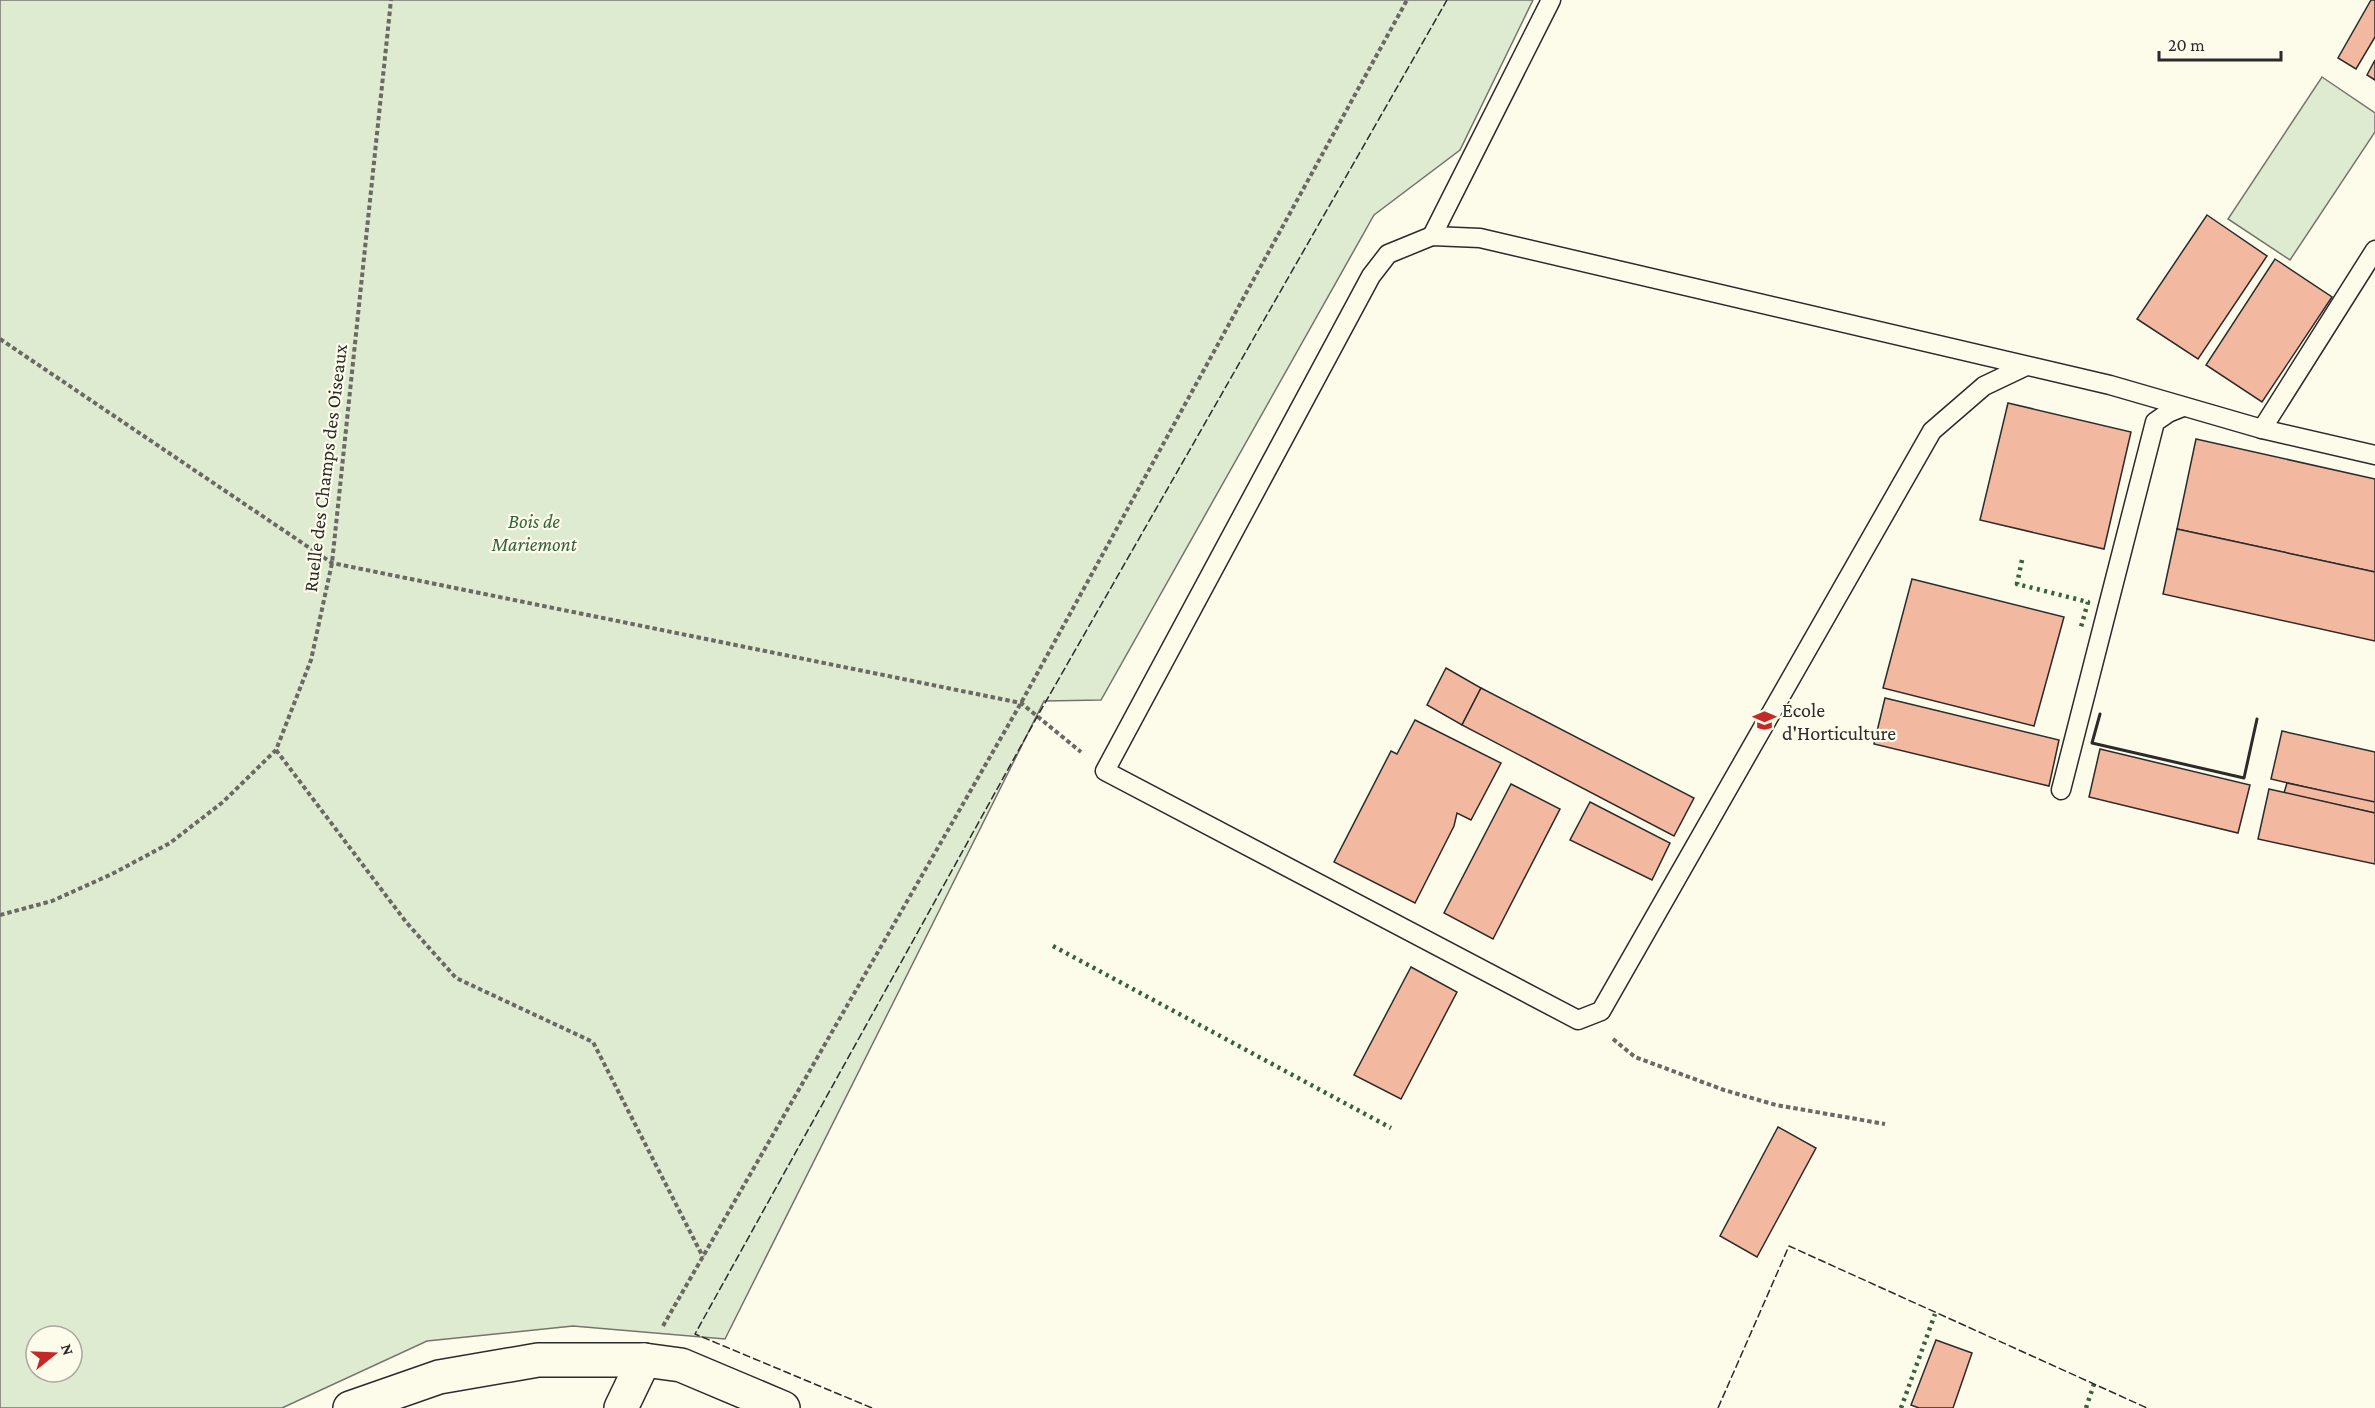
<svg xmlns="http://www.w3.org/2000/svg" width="2375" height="1408" font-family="'Crimson Pro',serif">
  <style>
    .green { fill: #deebd1; stroke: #74746e; stroke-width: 1.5; fill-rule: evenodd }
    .building { fill: #f2b8a0; stroke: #2b2b2b; stroke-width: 1.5 }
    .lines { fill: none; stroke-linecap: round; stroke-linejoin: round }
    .lane-casing { stroke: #2b2b2b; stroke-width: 21 }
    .street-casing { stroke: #2b2b2b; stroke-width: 36 }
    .path { stroke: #6a6964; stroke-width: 4; stroke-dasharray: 4.5 3; stroke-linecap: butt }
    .lane { stroke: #fdfbea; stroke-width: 18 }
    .street { stroke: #fdfbea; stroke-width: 33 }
    .hedge { stroke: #34623c; stroke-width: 4.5; stroke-dasharray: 3 4.5; stroke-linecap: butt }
    .fence { stroke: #2b2b2b; stroke-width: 1.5; stroke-dasharray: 8 3; stroke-linecap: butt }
    .wall { stroke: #2b2b2b; stroke-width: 3 }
    .labels { text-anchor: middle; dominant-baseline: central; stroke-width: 4.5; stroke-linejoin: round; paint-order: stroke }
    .street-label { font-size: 20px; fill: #2b2b2b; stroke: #fdfbea }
    .park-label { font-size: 20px; font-style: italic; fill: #34623c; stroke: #fdfbea }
    .poi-label { font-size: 20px; fill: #2b2b2b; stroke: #fdfbea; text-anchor: start }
  </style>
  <rect width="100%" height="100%" fill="#fdfbea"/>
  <g class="green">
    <path d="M0,0H1533L1460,150L1374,215L1101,700L1044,701L725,1339L573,1326L427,1341L282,1408H0ZM36,1336H72V1372H36Z"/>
    <polygon points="2322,77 2375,113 2375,132 2290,260 2228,219"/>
  </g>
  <g class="building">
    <polygon points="2371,0 2375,0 2375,37 2356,69 2338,58"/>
    <polygon points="2375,60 2375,80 2367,75"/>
    <polygon points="2207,215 2267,256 2198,359 2137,319"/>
    <polygon points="2275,259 2332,297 2262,402 2206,365"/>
    <polygon points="2008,403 2131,432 2104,549 1980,520"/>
    <polygon points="2196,439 2375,479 2375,572 2177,529"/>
    <polygon points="2177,529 2375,572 2375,641 2163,594"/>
    <polygon points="1912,579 2064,617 2034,726 1883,688"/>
    <polygon points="1446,668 1481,688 1462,725 1427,705"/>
    <polygon points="1481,688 1694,798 1674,836 1462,725"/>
    <polygon points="1885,698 2059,740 2049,786 1874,744"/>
    <polygon points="1415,720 1501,763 1471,820 1457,813 1454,826 1415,903 1334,862 1391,751 1397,754"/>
    <polygon points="2282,731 2375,752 2375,803 2271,779"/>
    <polygon points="2100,749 2250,785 2238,833 2089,797"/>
    <polygon points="2287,783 2375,802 2375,813 2284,793"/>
    <polygon points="1511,784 1560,809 1493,939 1444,913"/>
    <polygon points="2269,789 2375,813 2375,864 2258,839"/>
    <polygon points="1590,802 1670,843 1652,880 1570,840"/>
    <polygon points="1411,967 1457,992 1401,1099 1354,1075"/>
    <polygon points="1778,1127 1816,1148 1757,1257 1720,1236"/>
    <polygon points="1936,1340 1972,1353 1953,1408 1919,1408 1911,1405"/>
  </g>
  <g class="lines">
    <defs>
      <g id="lane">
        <polyline points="1432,236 1551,0"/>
        <polyline points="2026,366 1984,386 1932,431 1601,1011 1578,1020 1105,771 1371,276 1388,254 1432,236 1480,238 2110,385 2262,429 2375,455"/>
        <polyline points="2262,429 2375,250"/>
        <polyline points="2061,790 2155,422 2168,413 2183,407"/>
      </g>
      <g id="street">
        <polyline points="350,1408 439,1377 538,1360 644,1360 681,1365 783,1408"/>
        <polyline points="621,1408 644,1360"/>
      </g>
    </defs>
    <use href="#lane" class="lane-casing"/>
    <use href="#street" class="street-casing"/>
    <g class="path">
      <polyline points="0,339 332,563 1021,703 1081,752"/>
      <polyline points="276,750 406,922 456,978 593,1042 703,1257"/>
      <polyline points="0,915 52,901 112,874 170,843 223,802 276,750 311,660 332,563 391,0"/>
      <polyline points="1613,1039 1635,1057 1724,1090 1776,1105 1885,1124"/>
      <polyline points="663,1326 1021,703 1407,0"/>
    </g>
    <use href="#lane" class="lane"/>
    <use href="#street" class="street"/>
    <g class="hedge">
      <polyline points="2022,560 2017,584 2088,602 2081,627"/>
      <polyline points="1053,946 1391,1128"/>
      <polyline points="1901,1408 1935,1314"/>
      <polyline points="2086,1408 2094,1384"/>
    </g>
    <g class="fence">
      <polyline points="872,1408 695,1334 1037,717 1447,0"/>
      <polyline points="1718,1408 1789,1246 2147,1408"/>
    </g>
    <polyline class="wall" points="2100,714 2092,743 2244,778 2257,719"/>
  </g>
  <defs>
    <symbol id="university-bare" viewBox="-9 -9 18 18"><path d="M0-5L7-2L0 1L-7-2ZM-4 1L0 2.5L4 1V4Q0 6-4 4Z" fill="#c62828" stroke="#fdfbea" stroke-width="2.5" paint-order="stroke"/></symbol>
  </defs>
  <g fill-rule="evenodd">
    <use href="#university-bare" x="1748" y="704" width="33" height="33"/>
  </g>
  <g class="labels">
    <g class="street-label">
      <text transform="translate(325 468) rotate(-83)">Ruelle des Champs des Oiseaux</text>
    </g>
    <g class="park-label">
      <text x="534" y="521">Bois de<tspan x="534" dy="23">Mariemont</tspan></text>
    </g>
    <g class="poi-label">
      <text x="1782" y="710">École<tspan x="1782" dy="23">d'Horticulture</tspan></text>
    </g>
  </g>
  <g transform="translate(54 1354) rotate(72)"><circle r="28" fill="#fdfbea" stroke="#a9a89e" stroke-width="1.5"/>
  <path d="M0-4.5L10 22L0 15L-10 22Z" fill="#c62828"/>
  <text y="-9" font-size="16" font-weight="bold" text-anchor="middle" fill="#2b2b2b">N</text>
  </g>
  <path d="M2159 51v9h122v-9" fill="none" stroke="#2b2b2b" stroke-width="3"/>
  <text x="2168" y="51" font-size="18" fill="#2b2b2b" stroke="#fdfbea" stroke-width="4.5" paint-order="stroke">20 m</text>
</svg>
